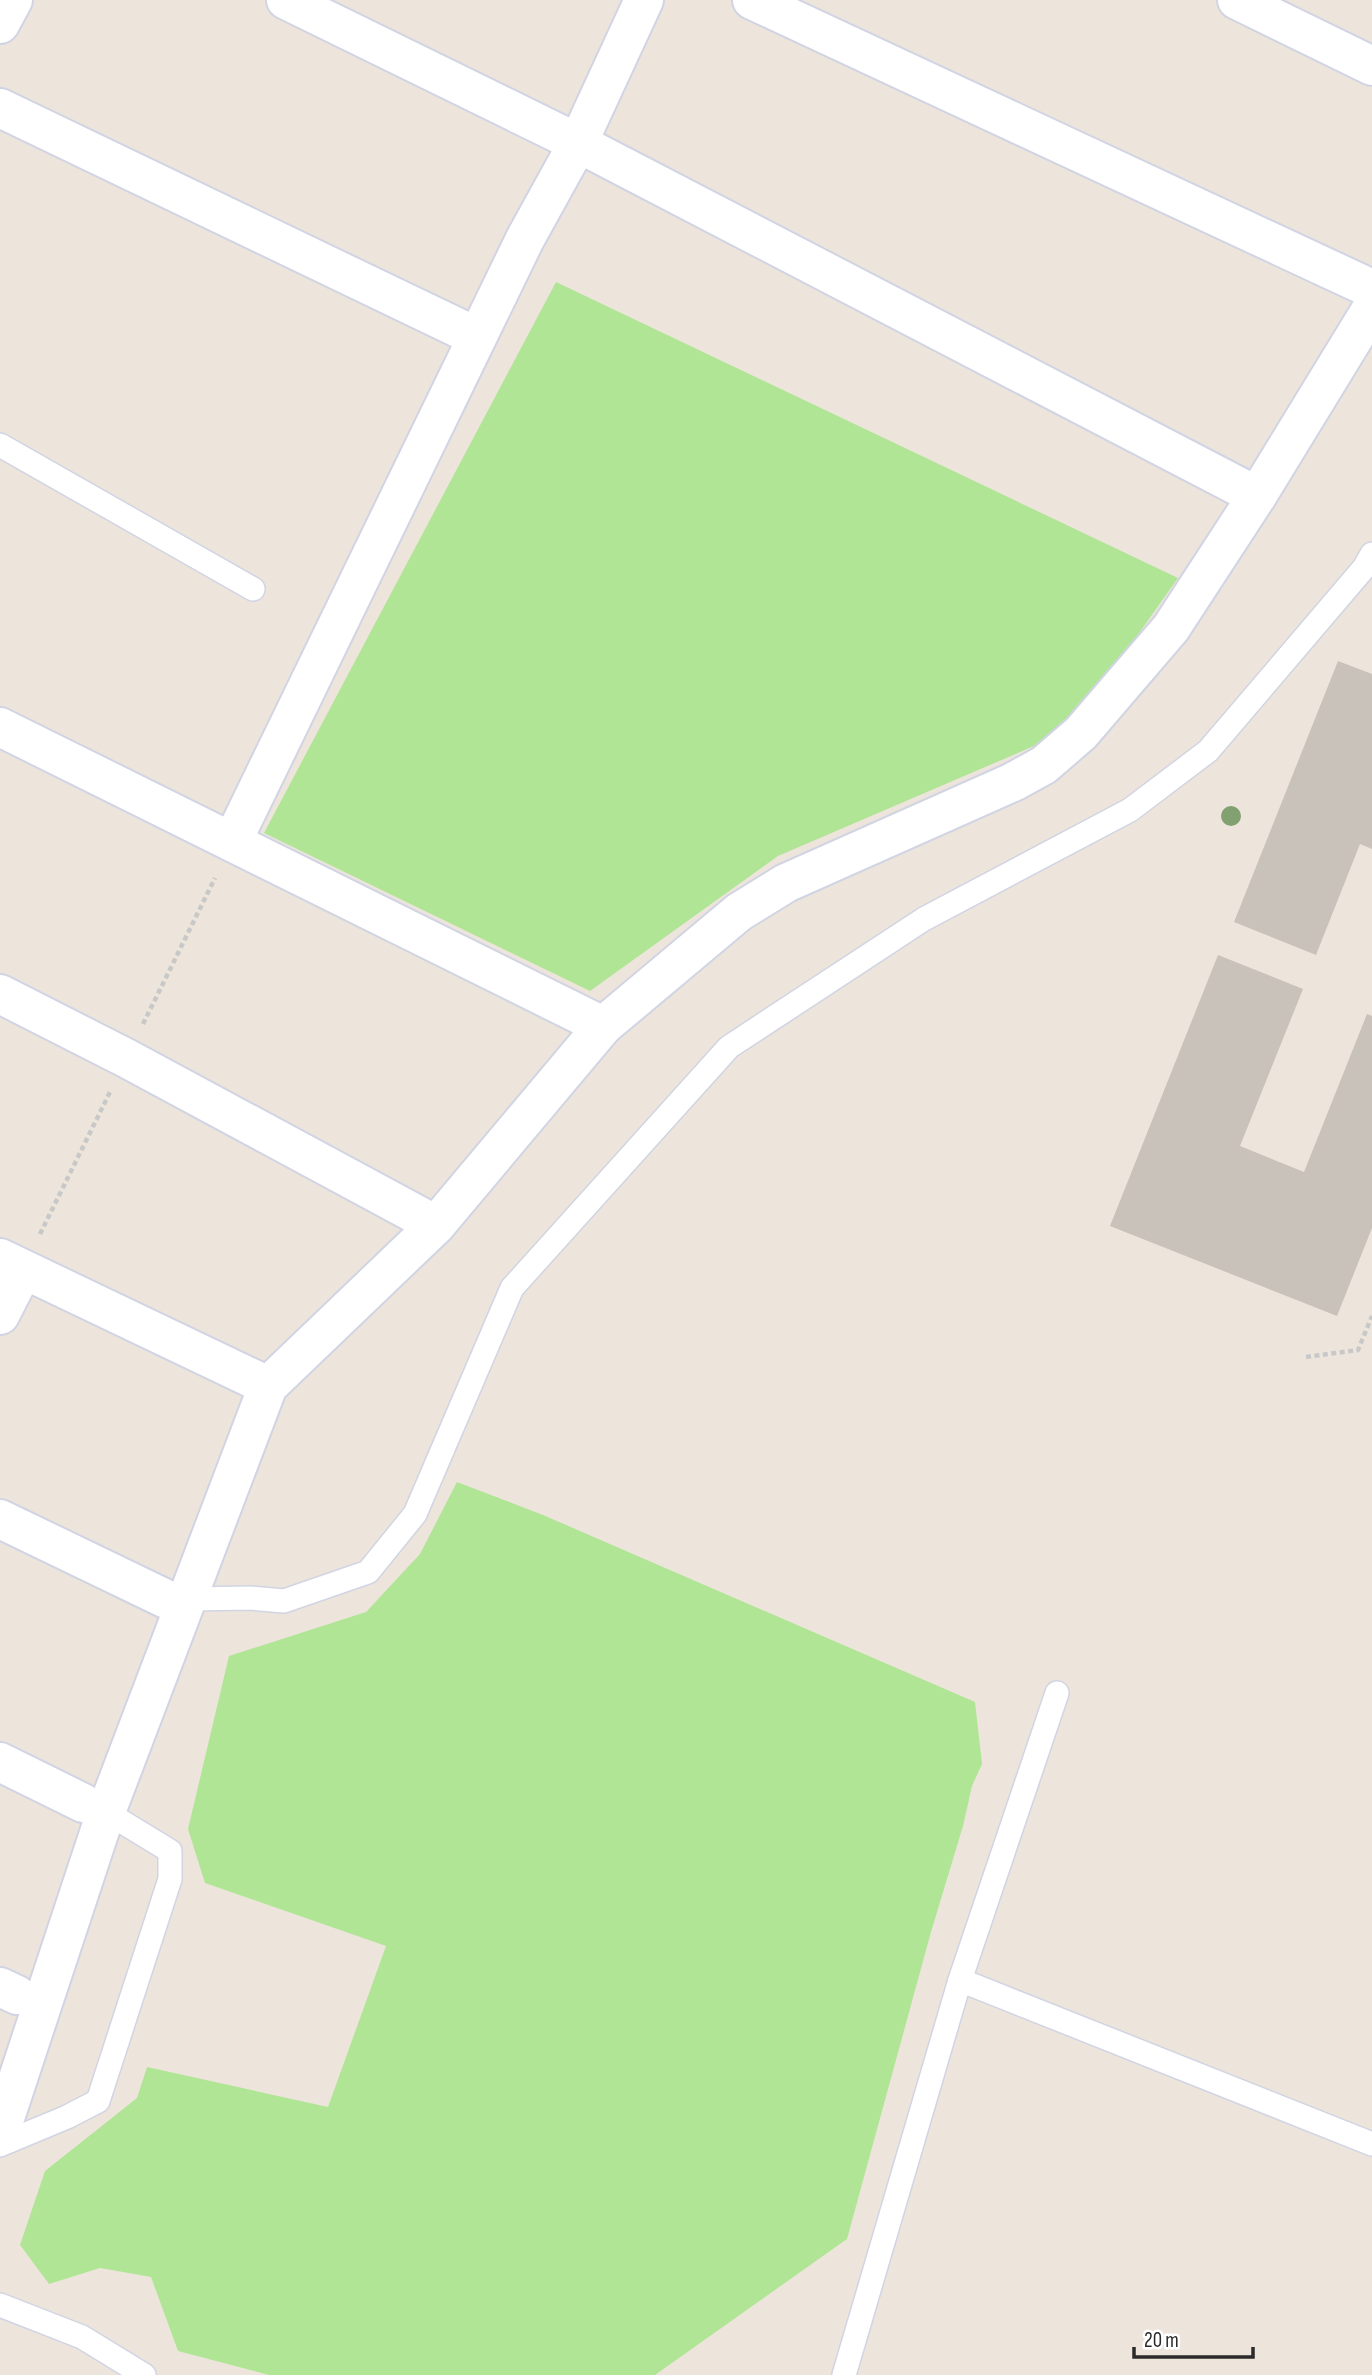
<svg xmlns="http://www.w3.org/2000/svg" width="1372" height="2375" font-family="'Sofia Sans Condensed',sans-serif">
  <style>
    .green { fill: #b0e596 }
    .building { fill: #c8c2bb }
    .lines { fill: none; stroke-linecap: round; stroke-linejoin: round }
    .lane-casing { stroke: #d1d4e3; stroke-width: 26 }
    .street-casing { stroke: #d1d4e3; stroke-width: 42 }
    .path { stroke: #c8c8c8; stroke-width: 4.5; stroke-dasharray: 5 3.5; stroke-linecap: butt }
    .lane { stroke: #fff; stroke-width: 23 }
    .street { stroke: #fff; stroke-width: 38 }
    .tree { fill: #81a170 }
  </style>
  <rect width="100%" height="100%" fill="#ede5db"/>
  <g class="green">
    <polygon points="556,282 1178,578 1137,636 1048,740 778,856 590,991 264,833"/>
    <polygon points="457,1482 543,1515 975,1702 982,1764 972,1786 963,1826 931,1932 847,2239 655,2375 269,2375 178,2351 151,2277 100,2268 49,2284 20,2245 45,2171 137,2098 147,2067 328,2107 386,1946 205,1883 188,1829 229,1656 366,1612 420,1554"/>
  </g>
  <g class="building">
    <polygon points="1338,661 1372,674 1372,849 1360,844 1316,955 1234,922"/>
    <polygon points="1218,955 1303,989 1240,1146 1304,1172 1367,1014 1372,1016 1372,1228 1337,1316 1110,1226"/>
  </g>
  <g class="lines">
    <defs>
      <g id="lane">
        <polyline points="0,445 253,589"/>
        <polyline points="189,1599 250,1598 284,1601 368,1572 415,1514 512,1288 729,1047 924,919 1130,810 1208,751 1364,568 1372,554"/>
        <polyline points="960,1980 1057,1693"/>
        <polyline points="0,2145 67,2117 98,2101 170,1879 170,1851 106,1812"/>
        <polyline points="0,2305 82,2337 144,2375"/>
        <polyline points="844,2375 960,1980 1372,2144"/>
      </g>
      <g id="street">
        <polyline points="286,0 578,143 1257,496"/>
        <polyline points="752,0 1372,289"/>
        <polyline points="1237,0 1372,66"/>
        <polyline points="0,24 13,0"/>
        <polyline points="0,108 477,337"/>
        <polyline points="0,727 603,1026"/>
        <polyline points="232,842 525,239 578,143 644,0"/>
        <polyline points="0,994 126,1058 436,1225"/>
        <polyline points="0,1258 268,1386"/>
        <polyline points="0,1315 23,1270"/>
        <polyline points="0,1519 166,1599"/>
        <polyline points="0,1762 83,1803"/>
        <polyline points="0,1987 17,1995"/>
        <polyline points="0,2133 106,1812 268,1386 436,1225 603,1026 739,912 786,883 1013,782 1044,765 1081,733 1171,628 1257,496 1372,308"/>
      </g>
    </defs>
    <use href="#lane" class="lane-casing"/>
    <use href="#street" class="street-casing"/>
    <g class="path">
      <polyline points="143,1024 215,878"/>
      <polyline points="40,1234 110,1092"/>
      <polyline points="1306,1357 1358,1350 1372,1316"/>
    </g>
    <use href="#lane" class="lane"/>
    <use href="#street" class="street"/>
  </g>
  <circle class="tree" cx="1231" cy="816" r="10"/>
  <path d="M1134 2347v10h119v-10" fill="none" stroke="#2a2a2a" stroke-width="3.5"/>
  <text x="1144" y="2347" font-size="21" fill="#2a2a2a" stroke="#ffffff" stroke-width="5" paint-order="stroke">20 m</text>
</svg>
